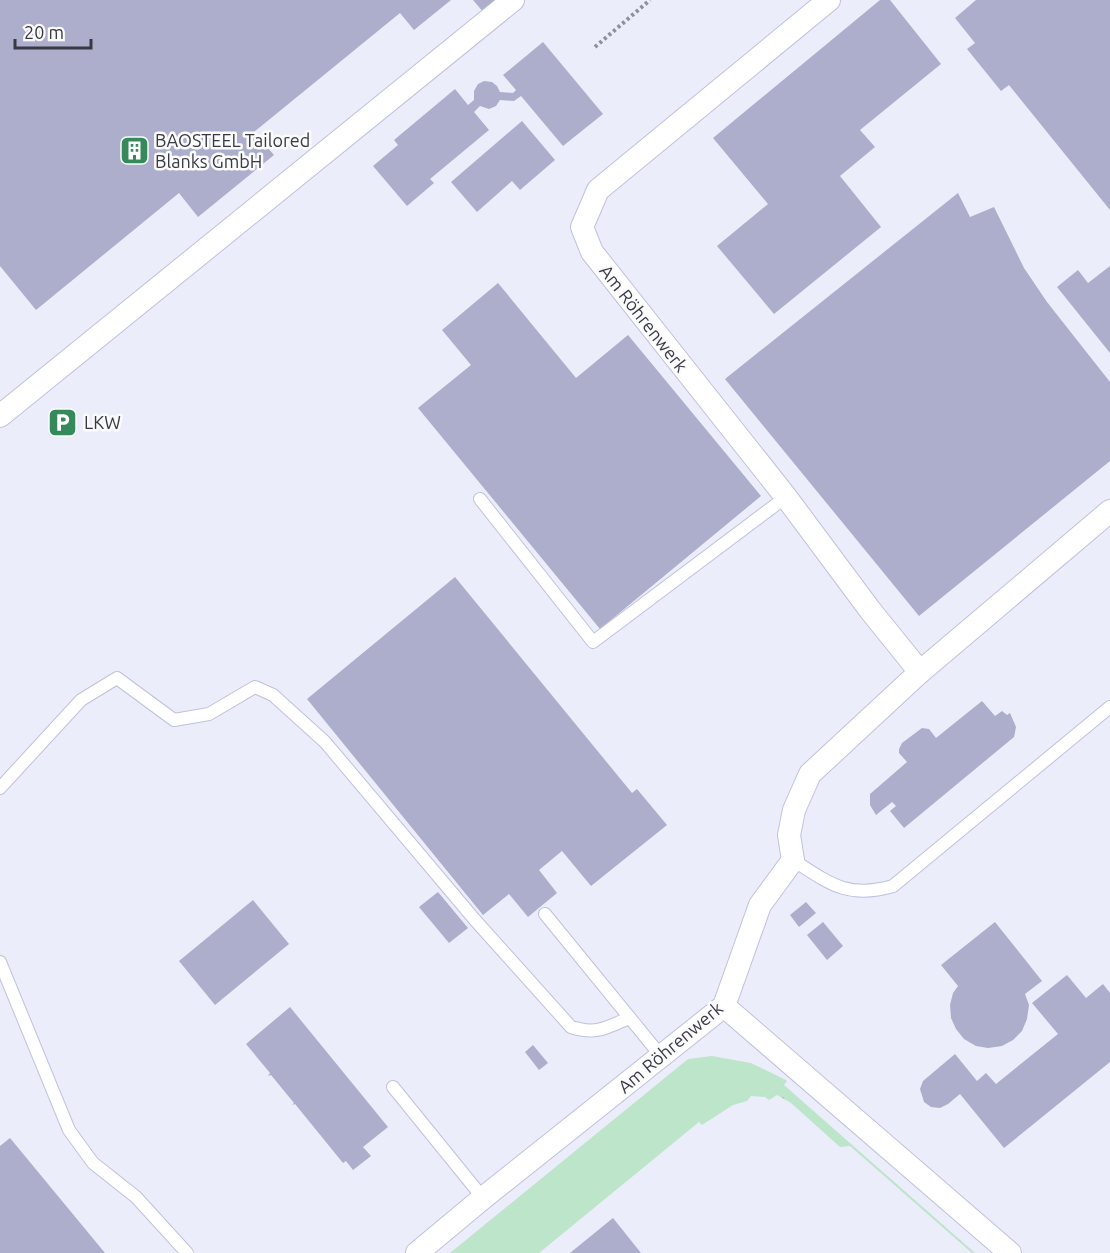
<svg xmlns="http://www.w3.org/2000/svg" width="1110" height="1253" font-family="Ubuntu,sans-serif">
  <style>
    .grass { fill: #bde5ca }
    .forest { fill: url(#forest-firs) }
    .building { fill: #acaecb }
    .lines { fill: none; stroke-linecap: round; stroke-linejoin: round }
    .lane-casing { stroke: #bfc1df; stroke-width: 14 }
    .street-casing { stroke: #bfc1df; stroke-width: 24 }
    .path { stroke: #8f909c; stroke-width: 4; stroke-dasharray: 3 3; stroke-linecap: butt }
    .lane { stroke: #fff; stroke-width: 12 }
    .street { stroke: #fff; stroke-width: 22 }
    .labels { text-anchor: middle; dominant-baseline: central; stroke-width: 5; stroke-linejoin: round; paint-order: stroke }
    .poi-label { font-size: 18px; fill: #383945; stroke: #fbfbfb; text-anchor: start }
    .street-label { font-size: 18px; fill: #383945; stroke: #fbfbfb }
  </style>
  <defs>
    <pattern id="forest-firs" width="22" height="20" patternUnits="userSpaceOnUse" patternTransform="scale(1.5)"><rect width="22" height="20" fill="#bde5ca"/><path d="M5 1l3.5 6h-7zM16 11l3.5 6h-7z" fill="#a3c5af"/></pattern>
  </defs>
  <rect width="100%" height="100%" fill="#ecedfa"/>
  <polygon class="grass" points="712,1056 751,1063 784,1079 765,1097 751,1096 747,1101 733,1105 702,1125 699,1122 539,1253 450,1253 688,1059"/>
  <polygon class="forest" points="784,1079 787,1081 784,1085 975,1253 972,1253 850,1146 840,1147 791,1103 777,1095 769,1100 765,1097"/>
  <g class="building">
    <polygon points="0,0 451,0 414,30 400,13 254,132 274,155 198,217 179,193 36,310 0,266"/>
    <polygon points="473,0 500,0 484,13"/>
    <polygon points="880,0 890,0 941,64 860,130 875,147 840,176 881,227 774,314 717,246 768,204 713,138"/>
    <polygon points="976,0 1110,0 1110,210 1009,85 1001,91 967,49 975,43 955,18"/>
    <polygon points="543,42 603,114 563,146 521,96 514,101 500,100 496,106 489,109 480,106 474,112 489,130 430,179 434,183 407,206 373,166 398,145 394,140 455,89 468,105 474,100 474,91 478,84 484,81 492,82 497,86 500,92 513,93 516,90 503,75"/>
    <polygon points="522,121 555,160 520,190 512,181 477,212 451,182"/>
    <polygon points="958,193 970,217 994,207 1024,268 1047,302 1110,382 1110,461 919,616 725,379"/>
    <polygon points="1110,266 1110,353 1057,287 1078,270 1088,283"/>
    <polygon points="498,283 576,378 628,335 761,496 600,629 418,408 471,365 442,330"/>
    <polygon points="455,577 632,793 637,789 667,825 591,886 562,851 539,870 557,893 528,917 509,894 483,915 307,699"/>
    <polygon points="982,701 995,716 1002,711 1007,715 1010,713 1016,727 1014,737 904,828 890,811 896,806 892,802 876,815 870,805 870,794 907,762 899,753 899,749 902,743 922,728 929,729 936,738"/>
    <polygon points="438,892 468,928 449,943 419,907"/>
    <polygon points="253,900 289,944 215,1005 179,961"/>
    <polygon points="806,902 816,913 799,927 790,915"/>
    <polygon points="823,922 843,946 827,960 807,935"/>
    <polygon points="995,922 1042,981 1025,994 1029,1005 1027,1019 1022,1031 1013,1040 1002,1046 988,1048 976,1046 964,1039 956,1029 951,1018 950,1005 953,993 958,986 941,965"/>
    <polygon points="1067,975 1086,998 1103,984 1110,993 1110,1062 1004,1148 960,1094 948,1104 940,1108 931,1107 924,1102 920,1089 923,1081 955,1054 977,1081 986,1073 996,1084 1058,1034 1032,1003"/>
    <polygon points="290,1007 388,1127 363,1147 371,1156 353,1170 346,1161 343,1163 295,1104 292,1105 294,1103 271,1075 268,1076 270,1073 246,1044"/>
    <polygon points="533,1045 548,1063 539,1070 525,1052"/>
    <polygon points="10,1138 105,1253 0,1253 0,1146"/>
    <polygon points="613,1218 641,1253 570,1253"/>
  </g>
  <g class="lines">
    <defs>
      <g id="lane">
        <polyline points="480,499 593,642 786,497"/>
        <path d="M0,788L81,700L117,678L174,720L209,714L255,687L273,695L325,742L475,920L571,1027C596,1035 606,1028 629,1018"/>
        <path d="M793,860C830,884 848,899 893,886L1110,707"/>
        <polyline points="545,914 661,1056"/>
        <polyline points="0,962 69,1130 93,1163 136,1197 187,1253"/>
        <polyline points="393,1087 483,1198"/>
      </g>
      <g id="street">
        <polyline points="829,0 598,190 582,227 592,252 786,497 870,610 920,672"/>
        <polyline points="0,416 513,0"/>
        <polyline points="724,1006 1010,1253"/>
        <polyline points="417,1253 483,1198 724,1006 760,905 793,860 789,835 794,810 810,774 920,672 1110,511"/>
      </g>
    </defs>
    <use href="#lane" class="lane-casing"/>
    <use href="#street" class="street-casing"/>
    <polyline class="path" points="595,47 650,0"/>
    <use href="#lane" class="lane"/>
    <use href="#street" class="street"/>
  </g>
  <defs>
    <symbol id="building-square" viewBox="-11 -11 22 22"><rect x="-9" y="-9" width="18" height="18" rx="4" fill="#36895b" stroke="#fbfbfb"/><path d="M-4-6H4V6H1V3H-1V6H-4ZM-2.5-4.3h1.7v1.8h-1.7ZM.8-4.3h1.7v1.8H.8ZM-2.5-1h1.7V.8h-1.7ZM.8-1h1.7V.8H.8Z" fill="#fff"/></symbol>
    <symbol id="parking-square" viewBox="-11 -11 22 22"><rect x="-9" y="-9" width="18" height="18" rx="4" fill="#36895b" stroke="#fbfbfb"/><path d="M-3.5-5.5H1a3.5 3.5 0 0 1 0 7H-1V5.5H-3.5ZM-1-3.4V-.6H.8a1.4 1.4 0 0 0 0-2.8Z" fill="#fff"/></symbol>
  </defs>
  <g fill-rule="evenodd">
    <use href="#building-square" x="118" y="134" width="33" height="33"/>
    <use href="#parking-square" x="46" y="406" width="33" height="33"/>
  </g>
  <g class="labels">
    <g class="poi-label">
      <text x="155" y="140">BAOSTEEL Tailored<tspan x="155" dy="21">Blanks GmbH</tspan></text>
      <text x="84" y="422">LKW</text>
    </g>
    <g class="street-label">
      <text transform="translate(644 318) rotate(52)">Am Röhrenwerk</text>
      <text transform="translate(670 1047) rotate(-40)">Am Röhrenwerk</text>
    </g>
  </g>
  <path d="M15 39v9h76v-9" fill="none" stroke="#383945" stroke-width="3"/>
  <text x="24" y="39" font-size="18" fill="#383945" stroke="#fbfbfb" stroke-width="4.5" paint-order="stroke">20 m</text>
</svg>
